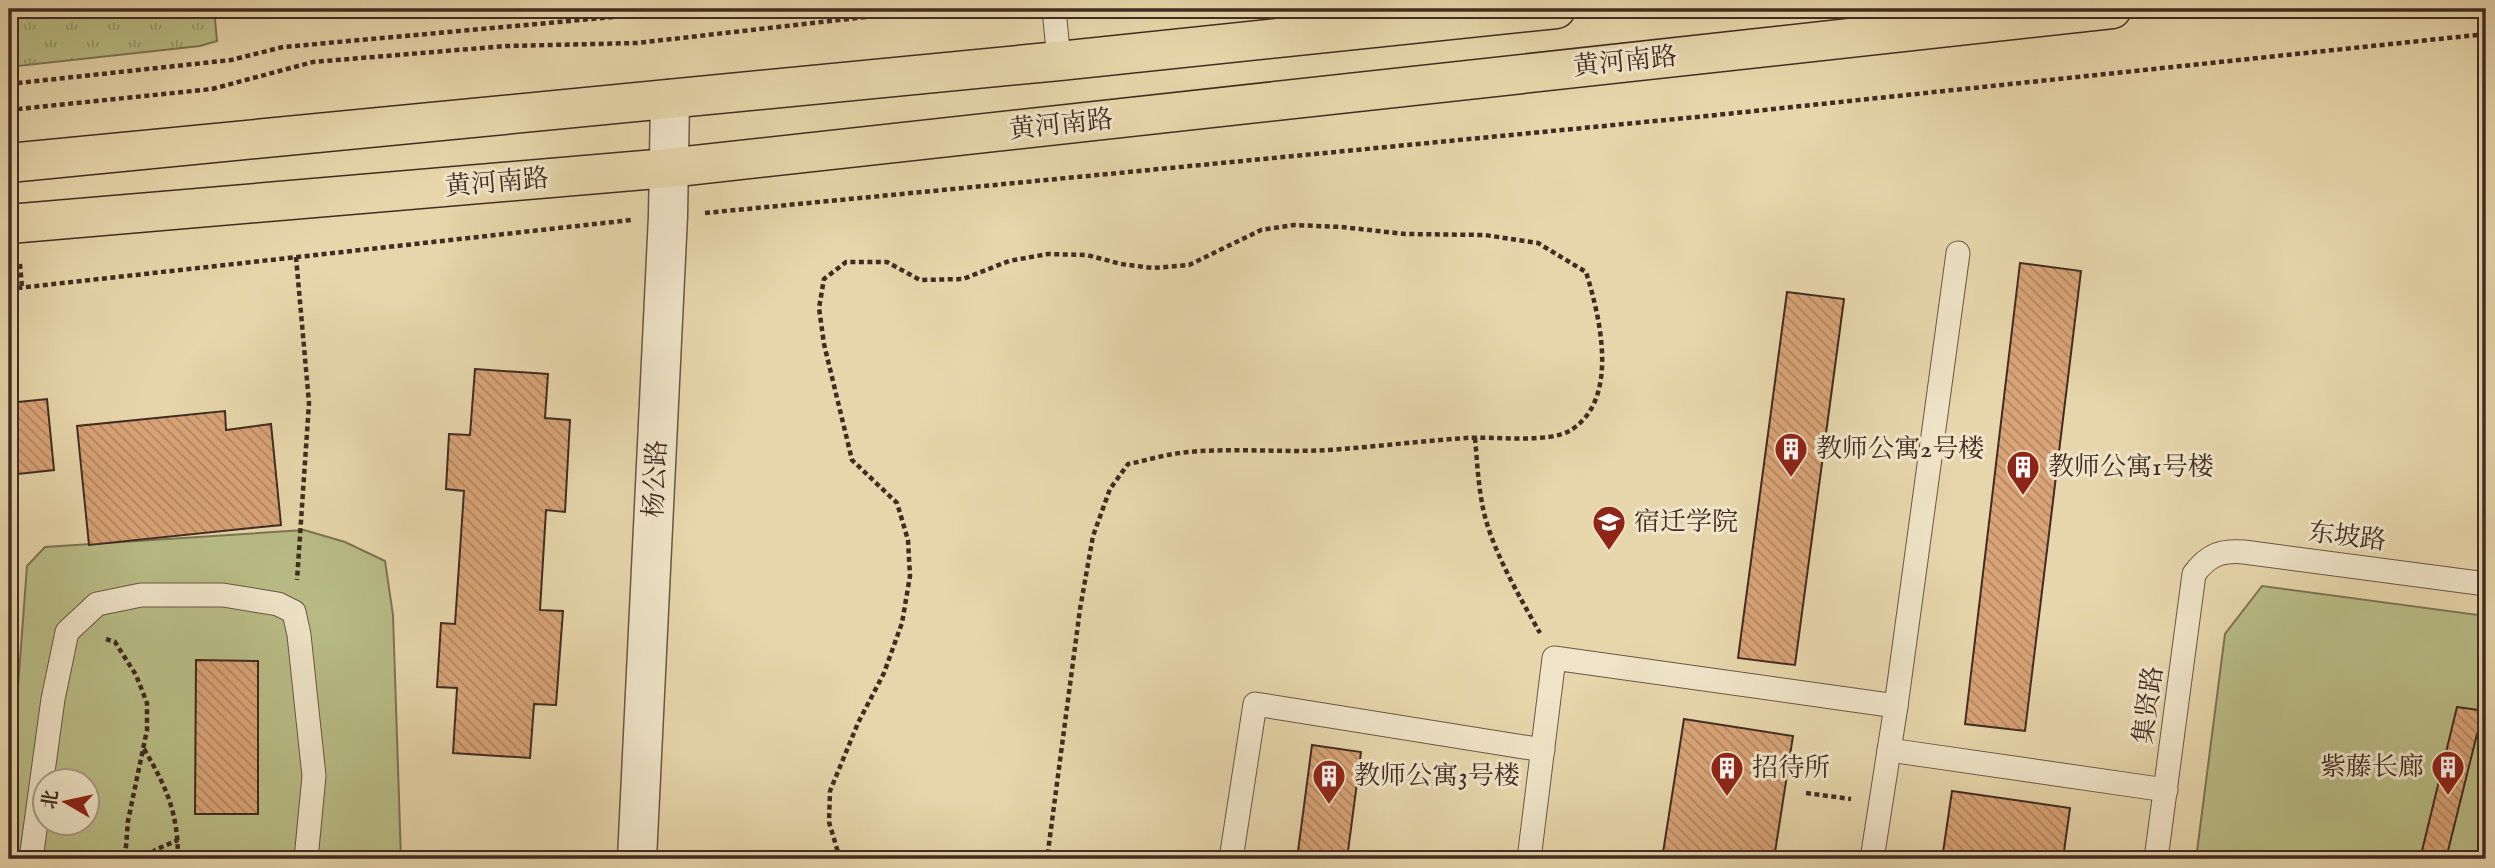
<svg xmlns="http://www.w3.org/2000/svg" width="2495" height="868" font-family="'IM FELL English','Noto Serif SC',serif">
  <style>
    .grass { fill: url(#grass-tufts); stroke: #7d7454; stroke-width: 2 }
    .garden { fill: #b9bd86; stroke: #7d7454; stroke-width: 2; fill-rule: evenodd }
    .building { fill: url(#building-back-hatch); stroke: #412b23; stroke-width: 2 }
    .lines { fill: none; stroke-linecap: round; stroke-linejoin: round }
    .lane-casing { stroke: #6a5645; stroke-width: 25 }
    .street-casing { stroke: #6a5645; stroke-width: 41 }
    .primary-casing { stroke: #412b23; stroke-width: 41 }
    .path { stroke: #412b23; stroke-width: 4.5; stroke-dasharray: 5 3.5; stroke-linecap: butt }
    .lane { stroke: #efe4c8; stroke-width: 23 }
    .street { stroke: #efe4c8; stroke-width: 38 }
    .primary { stroke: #e7d6ab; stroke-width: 38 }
    .labels { text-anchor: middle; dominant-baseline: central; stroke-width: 6; stroke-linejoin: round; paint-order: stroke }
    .street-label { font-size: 26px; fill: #412b23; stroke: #efe4c8 }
    .poi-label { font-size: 26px; fill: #412b23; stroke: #efe4c8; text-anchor: start }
  </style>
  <defs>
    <pattern id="grass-tufts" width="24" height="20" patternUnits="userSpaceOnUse" patternTransform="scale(1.75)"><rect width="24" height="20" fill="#b9bd86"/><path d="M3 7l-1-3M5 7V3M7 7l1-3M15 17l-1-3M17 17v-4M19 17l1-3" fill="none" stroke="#989a6d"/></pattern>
    <pattern id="building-back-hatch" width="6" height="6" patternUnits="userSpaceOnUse" patternTransform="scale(1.75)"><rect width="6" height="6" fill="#d9a477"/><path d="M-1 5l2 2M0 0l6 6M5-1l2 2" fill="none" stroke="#b28661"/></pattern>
  </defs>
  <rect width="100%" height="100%" fill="#e7d6ab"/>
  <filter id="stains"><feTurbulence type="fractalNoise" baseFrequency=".00286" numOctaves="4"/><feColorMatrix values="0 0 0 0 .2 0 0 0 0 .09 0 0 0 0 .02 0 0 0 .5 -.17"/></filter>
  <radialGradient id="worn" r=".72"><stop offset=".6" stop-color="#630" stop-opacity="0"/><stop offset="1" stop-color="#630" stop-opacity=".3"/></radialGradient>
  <polygon class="grass" points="9,9 214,9 217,41 200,46 9,67"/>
  <g class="garden">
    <path d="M304,530L345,542L385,561L393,615L401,859H9V807L27,566L45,547ZM46,780H88V822H46Z"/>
    <polygon points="2262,586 2486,616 2486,859 2196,859 2225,634"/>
  </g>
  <g class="building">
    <polygon points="2020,263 2081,271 2025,731 1965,724"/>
    <polygon points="1787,292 1844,299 1795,665 1738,658"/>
    <polygon points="475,369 548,374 545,418 570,420 565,512 546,510 540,610 563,611 556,705 534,704 530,758 453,753 457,688 437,687 441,623 455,624 464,491 446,489 449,434 470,435"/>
    <polygon points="47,399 54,470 9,475 9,403"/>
    <polygon points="225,411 226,430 271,424 281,525 89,545 77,426"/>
    <polygon points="9,559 17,559 15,605 9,605"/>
    <polygon points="196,660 258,661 258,814 195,814"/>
    <polygon points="2457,707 2486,711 2486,735 2477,734 2446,859 2420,859"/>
    <polygon points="1684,719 1793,736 1774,859 1662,859"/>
    <polygon points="1312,745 1361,752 1347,859 1297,859"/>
    <polygon points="1952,791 2070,808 2063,859 1942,859"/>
    <polygon points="467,856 546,859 466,859"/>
  </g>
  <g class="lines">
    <defs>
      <g id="lane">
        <polyline points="1054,9 1059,61"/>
        <polyline points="1896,706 1958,253"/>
        <polyline points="1889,750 2166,790"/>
        <polyline points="31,859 53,699 67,632 97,604 141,595 223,595 278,604 294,612 299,635 314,776 306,859"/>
        <polyline points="1231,859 1255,704 1543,750"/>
        <polyline points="1529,859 1554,658 1896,706 1872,859"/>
        <path d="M2156,859L2194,574C2208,555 2221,550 2244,552L2486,584"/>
      </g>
      <polyline id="street" points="637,859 668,216 670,99"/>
      <g id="primary">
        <polyline points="9,163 1059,61 1556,9"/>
        <polyline points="9,224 668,168 2112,9"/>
      </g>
    </defs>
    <use href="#lane" class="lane-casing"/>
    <use href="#street" class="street-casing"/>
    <use href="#primary" class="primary-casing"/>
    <g class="path">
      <polyline points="9,84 231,60 283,47 702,9"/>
      <polyline points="9,106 10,126"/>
      <polyline points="9,110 212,89 313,62 506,46 637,43 936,9"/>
      <polyline points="705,213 1707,116 2486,34"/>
      <polyline points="296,257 309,403 297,580"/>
      <polyline points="20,264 22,287"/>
      <polyline points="9,289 631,220"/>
      <path d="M1475,438C1477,460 1478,482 1482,503C1489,545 1519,596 1540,633"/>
      <polyline points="106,639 115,642 136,675 147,703 147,730 128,821 125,859"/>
      <path d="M144,749C167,788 178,813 178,859"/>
      <polyline points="1806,793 1851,799"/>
      <polyline points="146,859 155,850 178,840"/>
      <path d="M840,859L829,822L830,791L858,723L884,673L902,623L910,576L908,540L897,503L852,460L824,344L819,308L824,279L846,262H887L920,280L963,279L1009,261L1048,254L1087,255L1121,264L1153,268L1189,265L1261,230L1294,225L1342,227L1405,234L1485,235L1538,243L1586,272C1600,317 1620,399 1571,430C1549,444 1493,436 1466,438C1420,441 1374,447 1328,450C1280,453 1227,447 1180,453C1162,455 1145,461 1128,464L1110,489L1093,536L1080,609L1047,859"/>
    </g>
    <use href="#lane" class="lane"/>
    <use href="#street" class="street"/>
    <use href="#primary" class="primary"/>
  </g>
  <defs>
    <symbol id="building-pin" viewBox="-11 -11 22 30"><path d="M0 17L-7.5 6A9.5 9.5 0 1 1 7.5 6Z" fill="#8f2418" stroke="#efe4c8"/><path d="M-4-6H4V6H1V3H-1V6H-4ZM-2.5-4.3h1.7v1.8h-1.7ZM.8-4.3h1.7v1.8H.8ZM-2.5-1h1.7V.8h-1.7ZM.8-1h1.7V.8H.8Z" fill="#fff"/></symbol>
    <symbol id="university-pin" viewBox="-11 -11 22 30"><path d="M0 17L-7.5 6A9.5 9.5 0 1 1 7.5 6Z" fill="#8f2418" stroke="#efe4c8"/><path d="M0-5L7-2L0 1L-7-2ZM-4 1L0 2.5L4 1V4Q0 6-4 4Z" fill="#fff"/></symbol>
  </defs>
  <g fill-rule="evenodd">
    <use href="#building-pin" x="1772" y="430" width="38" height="52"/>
    <use href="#building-pin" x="2004" y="448" width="38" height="52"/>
    <use href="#university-pin" x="1590" y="503" width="38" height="52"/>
    <use href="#building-pin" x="2429" y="748" width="38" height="52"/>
    <use href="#building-pin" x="1708" y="749" width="38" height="52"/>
    <use href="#building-pin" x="1310" y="757" width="38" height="52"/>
  </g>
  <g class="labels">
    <g class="street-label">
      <text transform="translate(1625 62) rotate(-6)">黄河南路</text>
      <text transform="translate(1061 125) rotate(-6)">黄河南路</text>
      <text transform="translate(497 183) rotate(-5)">黄河南路</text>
      <text transform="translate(656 479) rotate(-87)">杨公路</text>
      <text transform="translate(2347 537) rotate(7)">东坡路</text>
      <text transform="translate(2149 705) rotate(-82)">集贤路</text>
    </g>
    <g class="poi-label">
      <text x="1816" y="449">教师公寓2号楼</text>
      <text x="2048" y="467">教师公寓1号楼</text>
      <text x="1634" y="522">宿迁学院</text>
      <text x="2424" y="767" text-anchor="end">紫藤长廊</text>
      <text x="1752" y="768">招待所</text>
      <text x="1354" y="776">教师公寓3号楼</text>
    </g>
  </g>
  <rect width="2495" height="868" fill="none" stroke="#e7d6ab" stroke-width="35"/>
  <rect x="10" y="10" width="2474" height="847" fill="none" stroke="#412b23" stroke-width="3.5"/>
  <rect x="18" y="18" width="2460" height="833" fill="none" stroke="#412b23" stroke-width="2"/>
  <g transform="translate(66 802) rotate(279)"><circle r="33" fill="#efe4c8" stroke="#a99a86" stroke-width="2"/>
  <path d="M0-5L12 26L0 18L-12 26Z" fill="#8f2418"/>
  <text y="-10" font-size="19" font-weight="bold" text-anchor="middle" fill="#412b23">北</text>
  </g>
  <rect width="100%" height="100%" filter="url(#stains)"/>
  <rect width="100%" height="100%" fill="url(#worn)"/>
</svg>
